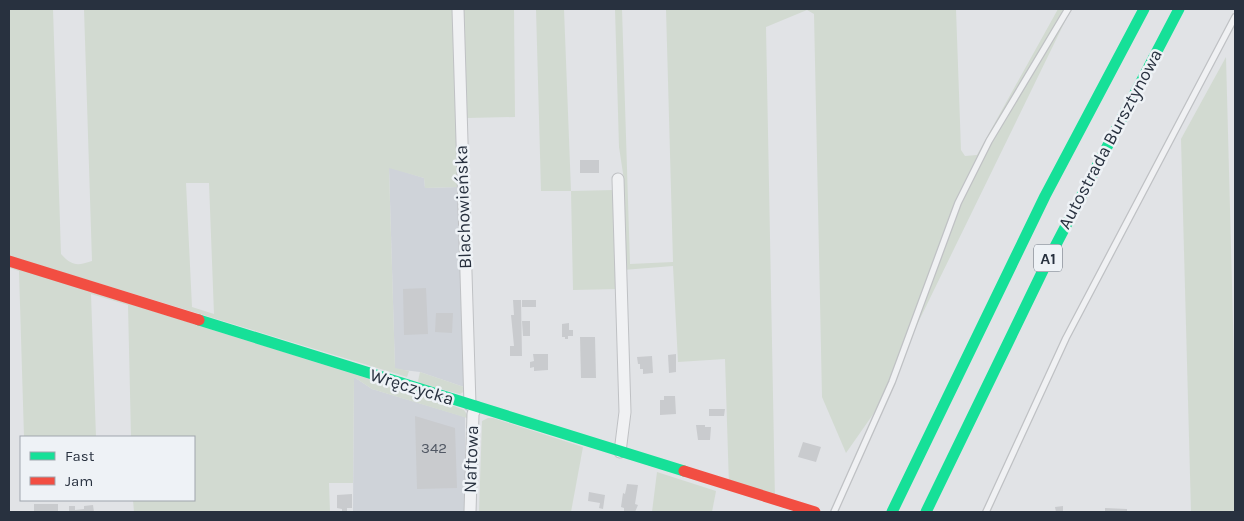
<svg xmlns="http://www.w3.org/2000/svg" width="1244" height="521" font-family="Karla,sans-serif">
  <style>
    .built { fill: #cfd3d9 }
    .green { fill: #d2dad1; fill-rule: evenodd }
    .building { fill: #c9cbce }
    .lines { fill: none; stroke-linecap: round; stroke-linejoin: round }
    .lane-casing { stroke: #bfc1c4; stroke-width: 8 }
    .street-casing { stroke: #bfc1c4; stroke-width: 13 }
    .lane { stroke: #f0f1f3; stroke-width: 5.5 }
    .street { stroke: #f0f1f3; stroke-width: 11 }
    .fast { stroke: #16e098; stroke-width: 11 }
    .jam { stroke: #f24e42; stroke-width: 11 }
    .labels { text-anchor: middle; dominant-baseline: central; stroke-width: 5; stroke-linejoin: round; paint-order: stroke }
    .number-label { font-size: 15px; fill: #515864 }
    .shield { fill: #eef2f6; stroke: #636b76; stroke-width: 1 }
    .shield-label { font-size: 16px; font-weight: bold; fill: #28313f }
    .street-label { font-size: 18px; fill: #28313f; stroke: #eef2f6 }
  </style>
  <rect width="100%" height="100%" fill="#e1e3e6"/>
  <g class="built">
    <polygon points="389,167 424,178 425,188 458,187 464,387 420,372 395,369"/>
    <polygon points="354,377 372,389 465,417 465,512 353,512"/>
  </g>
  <g class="green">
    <path d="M9,9H53L61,254C72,266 77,266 92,261L84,9H454L458,187L425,188L424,178L389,168L395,368L409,371L407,377L9,256ZM186,183H209L214,314L192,307Z"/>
    <polygon points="461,9 514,9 515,117 467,118"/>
    <polygon points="536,9 564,9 571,191 615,190 619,289 573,290 571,191 541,191"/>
    <polygon points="615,9 622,9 630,264 673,262 666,9 956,9 961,150 965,156 977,155 1058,9 1071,9 874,413 846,453 822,397 814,14 807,10 766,27 775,500 729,486 725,359 678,362 673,266 623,270 622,206 624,180 619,147"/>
    <polygon points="1226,57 1235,399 1235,512 1191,512 1181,139"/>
    <polygon points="9,266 446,403 464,410 468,416 467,418 372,389 354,377 353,483 329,483 330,512 134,512 133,500 194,500 194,437 131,437 128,305 91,294 96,437 24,437 19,271 9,268"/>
    <polygon points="420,372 464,387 465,391 460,394 421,384 418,381"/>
    <polygon points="488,418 493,418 583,447 571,512 479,512 482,421"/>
    <polygon points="657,472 716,491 712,512 652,512"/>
  </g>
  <g class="building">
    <rect x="580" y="160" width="19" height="13"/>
    <polygon points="426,288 428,334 404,335 403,289"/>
    <polygon points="513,300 521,300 522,356 510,356 510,346 514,346 511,315 514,315"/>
    <rect x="522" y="300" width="14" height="7"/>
    <polygon points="436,313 453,313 452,333 435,332"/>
    <polygon points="522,321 530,321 530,336 523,336"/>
    <polygon points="569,323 569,330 573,330 573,336 568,336 568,339 565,339 565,337 562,337 562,324"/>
    <polygon points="580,337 595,337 596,378 581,378"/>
    <polygon points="533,354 548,354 548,370 534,371 534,367 530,368 530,362 534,361"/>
    <polygon points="676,354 676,372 669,373 668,355"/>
    <polygon points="652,356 653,373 643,374 643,369 640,369 640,364 638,364 637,357"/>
    <polygon points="664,396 675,396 676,414 660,415 660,400 664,400"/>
    <polygon points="709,409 725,409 724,416 709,416"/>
    <polygon points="415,416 455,428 457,488 417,489"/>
    <polygon points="696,425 705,425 705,427 711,427 710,440 698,440"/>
    <polygon points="803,442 821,447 816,462 798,457"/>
    <polygon points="627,484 638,485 635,504 638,505 635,512 627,512 624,511 624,508 621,507 623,493 625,494"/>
    <polygon points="589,492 605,495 603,509 599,508 600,503 588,501"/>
    <polygon points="352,494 352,508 347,508 347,512 342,512 342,509 337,508 337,495"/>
    <rect x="34" y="504" width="24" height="8"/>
    <polygon points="93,505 94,512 69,512 69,506 75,506 75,510 84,509 84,506"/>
    <polygon points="1063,506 1063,512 1056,512 1055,507"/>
    <polygon points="1105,508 1127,509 1127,512 1105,512"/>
  </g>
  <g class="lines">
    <defs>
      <g id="lane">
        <polyline points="834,512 892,382 958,203 989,141 1068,9"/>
        <polyline points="986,512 1066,338 1235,17"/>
      </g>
      <g id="street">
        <polyline points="458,9 470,405"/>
        <polyline points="618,179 625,412 620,452"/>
        <polyline points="470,512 473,414 476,407"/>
      </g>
    </defs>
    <use href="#lane" class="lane-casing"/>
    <use href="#street" class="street-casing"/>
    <use href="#lane" class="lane"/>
    <use href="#street" class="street"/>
    <g class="fast">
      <polyline points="199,320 684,471"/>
      <polyline points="892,512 1045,196 1144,9"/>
      <polyline points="926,512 1049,258 1179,9"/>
    </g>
    <g class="jam">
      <polyline points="9,261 199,320"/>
      <polyline points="684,471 815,512"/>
    </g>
  </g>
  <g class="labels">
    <g class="number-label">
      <text x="434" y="448">342</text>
    </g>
    <rect class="shield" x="1034" y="244.5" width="28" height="27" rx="4"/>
    <g class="shield-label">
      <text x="1048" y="258">A1</text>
    </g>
    <g class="street-label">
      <text transform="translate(1110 139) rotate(-62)">Autostrada Bursztynowa</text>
      <text transform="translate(463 207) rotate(-92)">Blachowieńska</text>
      <text transform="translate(412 387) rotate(17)">Wręczycka</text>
      <text transform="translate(471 459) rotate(-88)">Naftowa</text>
    </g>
  </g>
  <rect width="1244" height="521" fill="none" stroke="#28313f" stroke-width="20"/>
  <rect x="20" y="436" width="175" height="65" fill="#eef2f6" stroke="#9fa5ad"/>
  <rect x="30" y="452" width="25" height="8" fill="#16e098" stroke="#9fa5ad"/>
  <text x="65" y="461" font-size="15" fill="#28313f">Fast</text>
  <rect x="30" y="477" width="25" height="8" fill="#f24e42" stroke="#9fa5ad"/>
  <text x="65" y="486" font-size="15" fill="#28313f">Jam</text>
</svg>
